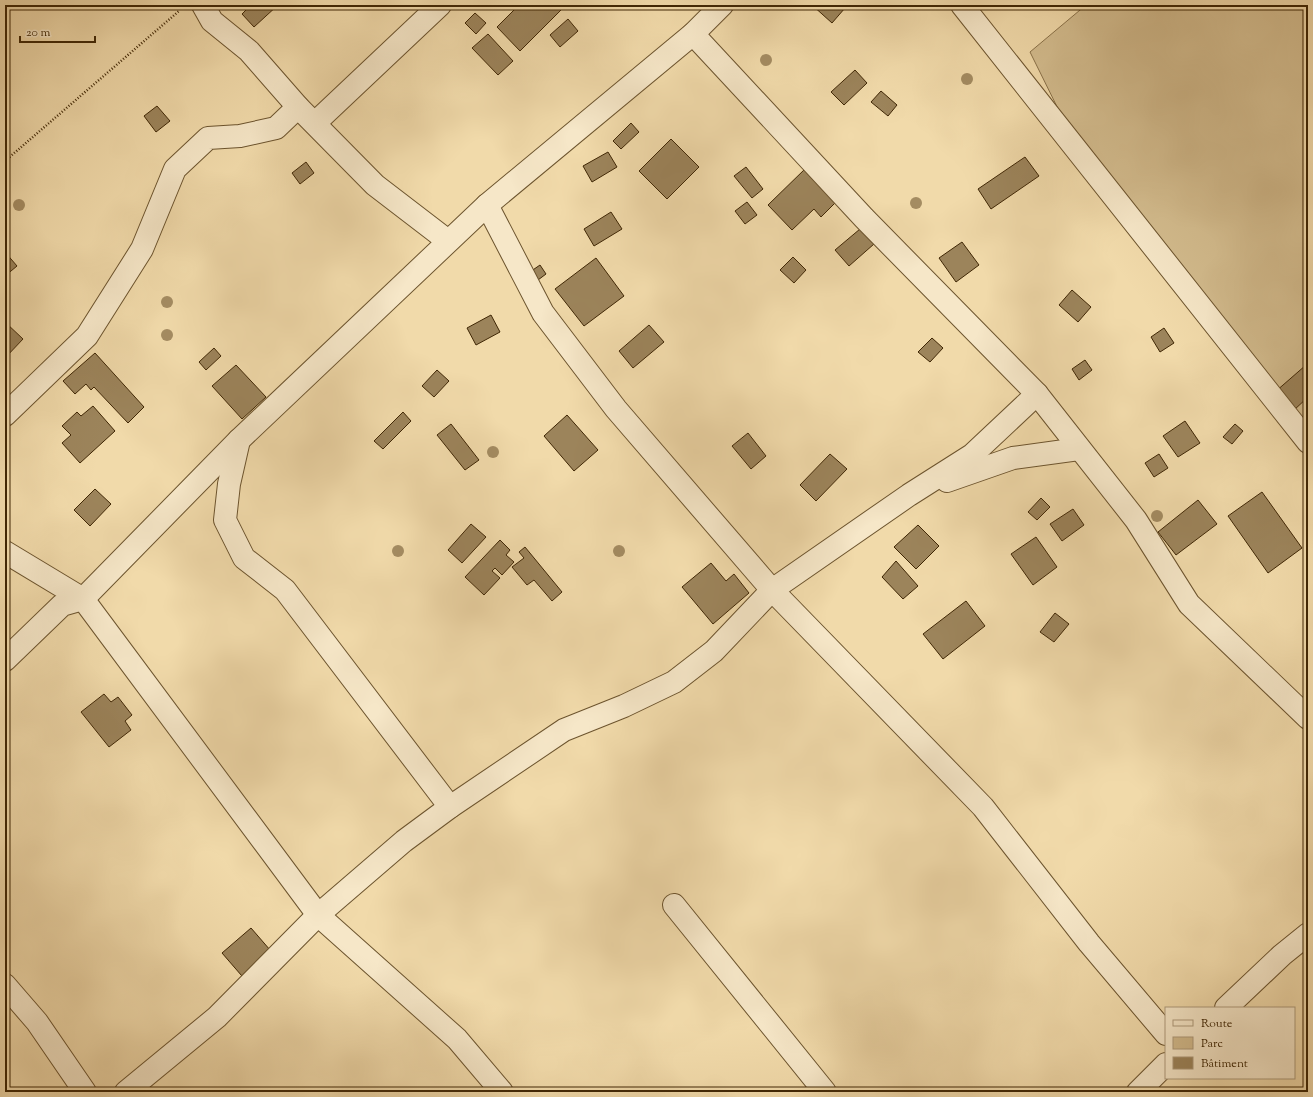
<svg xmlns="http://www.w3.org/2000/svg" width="1313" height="1097" font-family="'Sorts Mill Goudy',serif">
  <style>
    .green { fill: #d3bc8e; stroke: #8a724a }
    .building { fill: #9c845b; stroke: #402705 }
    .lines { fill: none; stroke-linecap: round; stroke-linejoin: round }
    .minor-casing { stroke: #6c542e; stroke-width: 24 }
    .path { stroke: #402705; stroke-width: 2.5; stroke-dasharray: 1 2; stroke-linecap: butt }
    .minor { stroke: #f6e7c8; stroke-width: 22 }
    .tree { fill: #a48c62 }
  </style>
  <rect width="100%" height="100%" fill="#f1daaa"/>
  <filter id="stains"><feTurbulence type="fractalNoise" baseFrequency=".005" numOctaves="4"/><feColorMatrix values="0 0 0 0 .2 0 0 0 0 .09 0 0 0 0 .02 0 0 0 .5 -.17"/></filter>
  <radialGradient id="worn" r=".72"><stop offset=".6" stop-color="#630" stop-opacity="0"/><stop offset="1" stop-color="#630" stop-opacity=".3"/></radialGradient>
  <polygon class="green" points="1086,5 1308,5 1308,438 1072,137 1030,52"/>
  <g class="building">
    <polygon points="5,5 16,5 5,14"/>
    <polygon points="251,5 278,5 254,27 242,14"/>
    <polygon points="519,5 566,5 520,51 497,27"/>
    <polygon points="812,5 842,5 845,8 832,23"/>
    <polygon points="475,13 486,23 476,34 465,23"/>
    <polygon points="568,19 578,31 560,47 550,35"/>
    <polygon points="488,34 513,61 498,75 472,48"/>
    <polygon points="855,70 867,83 844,105 831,92"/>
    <polygon points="881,91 897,105 888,116 871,102"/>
    <polygon points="157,106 170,121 156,132 144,116"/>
    <polygon points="631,123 639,132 621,149 613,141"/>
    <polygon points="671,139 699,167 667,199 639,171"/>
    <polygon points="608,152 617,167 592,182 583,166"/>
    <polygon points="1025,157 1039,176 991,209 978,189"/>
    <polygon points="306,162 314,173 300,184 292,173"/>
    <polygon points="746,167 763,189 752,198 734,176"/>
    <polygon points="806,168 838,200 821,217 814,209 792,230 768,205"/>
    <polygon points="747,202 757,215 745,224 735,211"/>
    <polygon points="611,212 622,229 594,246 584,229"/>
    <polygon points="860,229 874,244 849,266 835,250"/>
    <polygon points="962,242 979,265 956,282 939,258"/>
    <polygon points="5,252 17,266 5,276"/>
    <polygon points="793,257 806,270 794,283 780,270"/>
    <polygon points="596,258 624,296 584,326 555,289"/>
    <polygon points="540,265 546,274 534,283 527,274"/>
    <polygon points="1072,290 1091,307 1078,322 1059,305"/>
    <polygon points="491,315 500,332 476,345 467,328"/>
    <polygon points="5,322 23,339 5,358"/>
    <polygon points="649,325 664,342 633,368 619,351"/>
    <polygon points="1164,328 1174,343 1160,352 1151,337"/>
    <polygon points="932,338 943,348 930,362 918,352"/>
    <polygon points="214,348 221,356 206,370 199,362"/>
    <polygon points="95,353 144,407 128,423 94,387 91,390 86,384 75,394 63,381"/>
    <polygon points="1085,360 1092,370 1079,380 1072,369"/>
    <polygon points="236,365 266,397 242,419 212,386"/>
    <polygon points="1306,365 1308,367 1308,397 1293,411 1275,392"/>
    <polygon points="437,370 449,381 434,397 422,386"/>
    <polygon points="93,406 115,431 80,463 62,443 71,435 62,426 77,412 81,416"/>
    <polygon points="403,412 411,421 383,449 374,441"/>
    <polygon points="567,415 598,450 574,471 544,436"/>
    <polygon points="1185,421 1200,443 1178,457 1163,436"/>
    <polygon points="451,424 479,460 465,470 437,435"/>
    <polygon points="1235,424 1243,431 1232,444 1223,437"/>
    <polygon points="748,433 766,456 751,469 732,446"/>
    <polygon points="830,454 847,469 816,501 800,485"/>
    <polygon points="1159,454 1168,468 1154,477 1145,463"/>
    <polygon points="95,489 111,504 90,526 74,510"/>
    <polygon points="1262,492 1302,548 1268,573 1228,516"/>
    <polygon points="1041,498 1050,507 1037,520 1028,512"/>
    <polygon points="1198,500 1217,524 1176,555 1158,532"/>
    <polygon points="1073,509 1084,525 1062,541 1050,524"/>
    <polygon points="471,524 486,537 462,563 448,550"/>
    <polygon points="918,525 939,546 916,569 894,547"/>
    <polygon points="1036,537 1057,567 1033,585 1011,554"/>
    <polygon points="500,540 510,550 506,555 514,562 502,575 495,568 492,571 500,578 484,595 465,577"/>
    <polygon points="525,547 562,592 552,601 534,580 527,585 512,567 524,558 519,552"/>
    <polygon points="896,561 918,586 903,599 882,577"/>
    <polygon points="711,563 726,581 734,574 749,593 713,624 682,587"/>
    <polygon points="966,601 985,626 943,659 923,634"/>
    <polygon points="1055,613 1069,624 1054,642 1040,632"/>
    <polygon points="104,694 111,702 118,697 132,715 125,721 131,730 109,747 81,712"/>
    <polygon points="251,928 277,958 248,983 222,953"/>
  </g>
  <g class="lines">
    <defs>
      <g id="minor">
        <polyline points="203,5 212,21 249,51 298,107 375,185 448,241"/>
        <polyline points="962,5 1308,442"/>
        <polyline points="693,34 864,218 1037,394 1136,520 1189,604 1308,718"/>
        <polyline points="315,123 440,5"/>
        <polyline points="487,205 543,313 616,409 772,590 983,807 1089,943 1166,1034"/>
        <polyline points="5,415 87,336 142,249 175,169 208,138 240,136 276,128 298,107"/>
        <polyline points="239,440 229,484 225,520 244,558 285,590 450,807"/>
        <polyline points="947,481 1013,458 1079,449"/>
        <polyline points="5,552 83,599 318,915 457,1039 502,1092"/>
        <polyline points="5,660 62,605 83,599 239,440 487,205 693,34 722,5"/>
        <polyline points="674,905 825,1092"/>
        <polyline points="5,985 37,1022 85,1092"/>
        <polyline points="1226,1008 1282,955 1308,934"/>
        <polyline points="126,1092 217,1017 318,915 404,841 450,807 564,730 624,706 674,682 714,651 772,590 909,495 972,455 1037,394"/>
        <polyline points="1138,1092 1166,1064"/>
      </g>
    </defs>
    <use href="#minor" class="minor-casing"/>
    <polyline class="path" points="5,161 179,11"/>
    <use href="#minor" class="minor"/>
  </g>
  <g class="tree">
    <circle cx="766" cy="60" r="6"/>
    <circle cx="967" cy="79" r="6"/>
    <circle cx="916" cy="203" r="6"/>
    <circle cx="19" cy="205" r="6"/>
    <circle cx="167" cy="302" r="6"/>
    <circle cx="167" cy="335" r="6"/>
    <circle cx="493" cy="452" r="6"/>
    <circle cx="1157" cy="516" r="6"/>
    <circle cx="398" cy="551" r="6"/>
    <circle cx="619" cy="551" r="6"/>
  </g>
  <rect width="1313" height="1097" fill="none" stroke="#f1daaa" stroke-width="20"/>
  <rect x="6" y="6" width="1301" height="1085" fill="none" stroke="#402705" stroke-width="2"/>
  <rect x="10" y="10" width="1293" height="1077" fill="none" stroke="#402705"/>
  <rect x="1165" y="1007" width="130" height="72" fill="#f6e7c8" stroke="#ad9a7a"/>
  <rect x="1173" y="1020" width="20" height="6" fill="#f6e7c8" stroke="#ad9a7a"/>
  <text x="1201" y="1027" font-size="12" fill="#402705">Route</text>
  <rect x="1173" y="1037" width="20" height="12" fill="#d3bc8e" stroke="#ad9a7a"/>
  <text x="1201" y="1047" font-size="12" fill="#402705">Parc</text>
  <rect x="1173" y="1057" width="20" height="12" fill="#9c845b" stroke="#ad9a7a"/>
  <text x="1201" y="1067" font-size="12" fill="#402705">Bâtiment</text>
  <path d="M20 36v6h75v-6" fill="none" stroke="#402705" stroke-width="2"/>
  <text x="26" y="36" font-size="12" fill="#402705" stroke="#f6e7c8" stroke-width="3" paint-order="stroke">20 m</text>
  <rect width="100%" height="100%" filter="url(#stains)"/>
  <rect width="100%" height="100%" fill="url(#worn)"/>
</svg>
